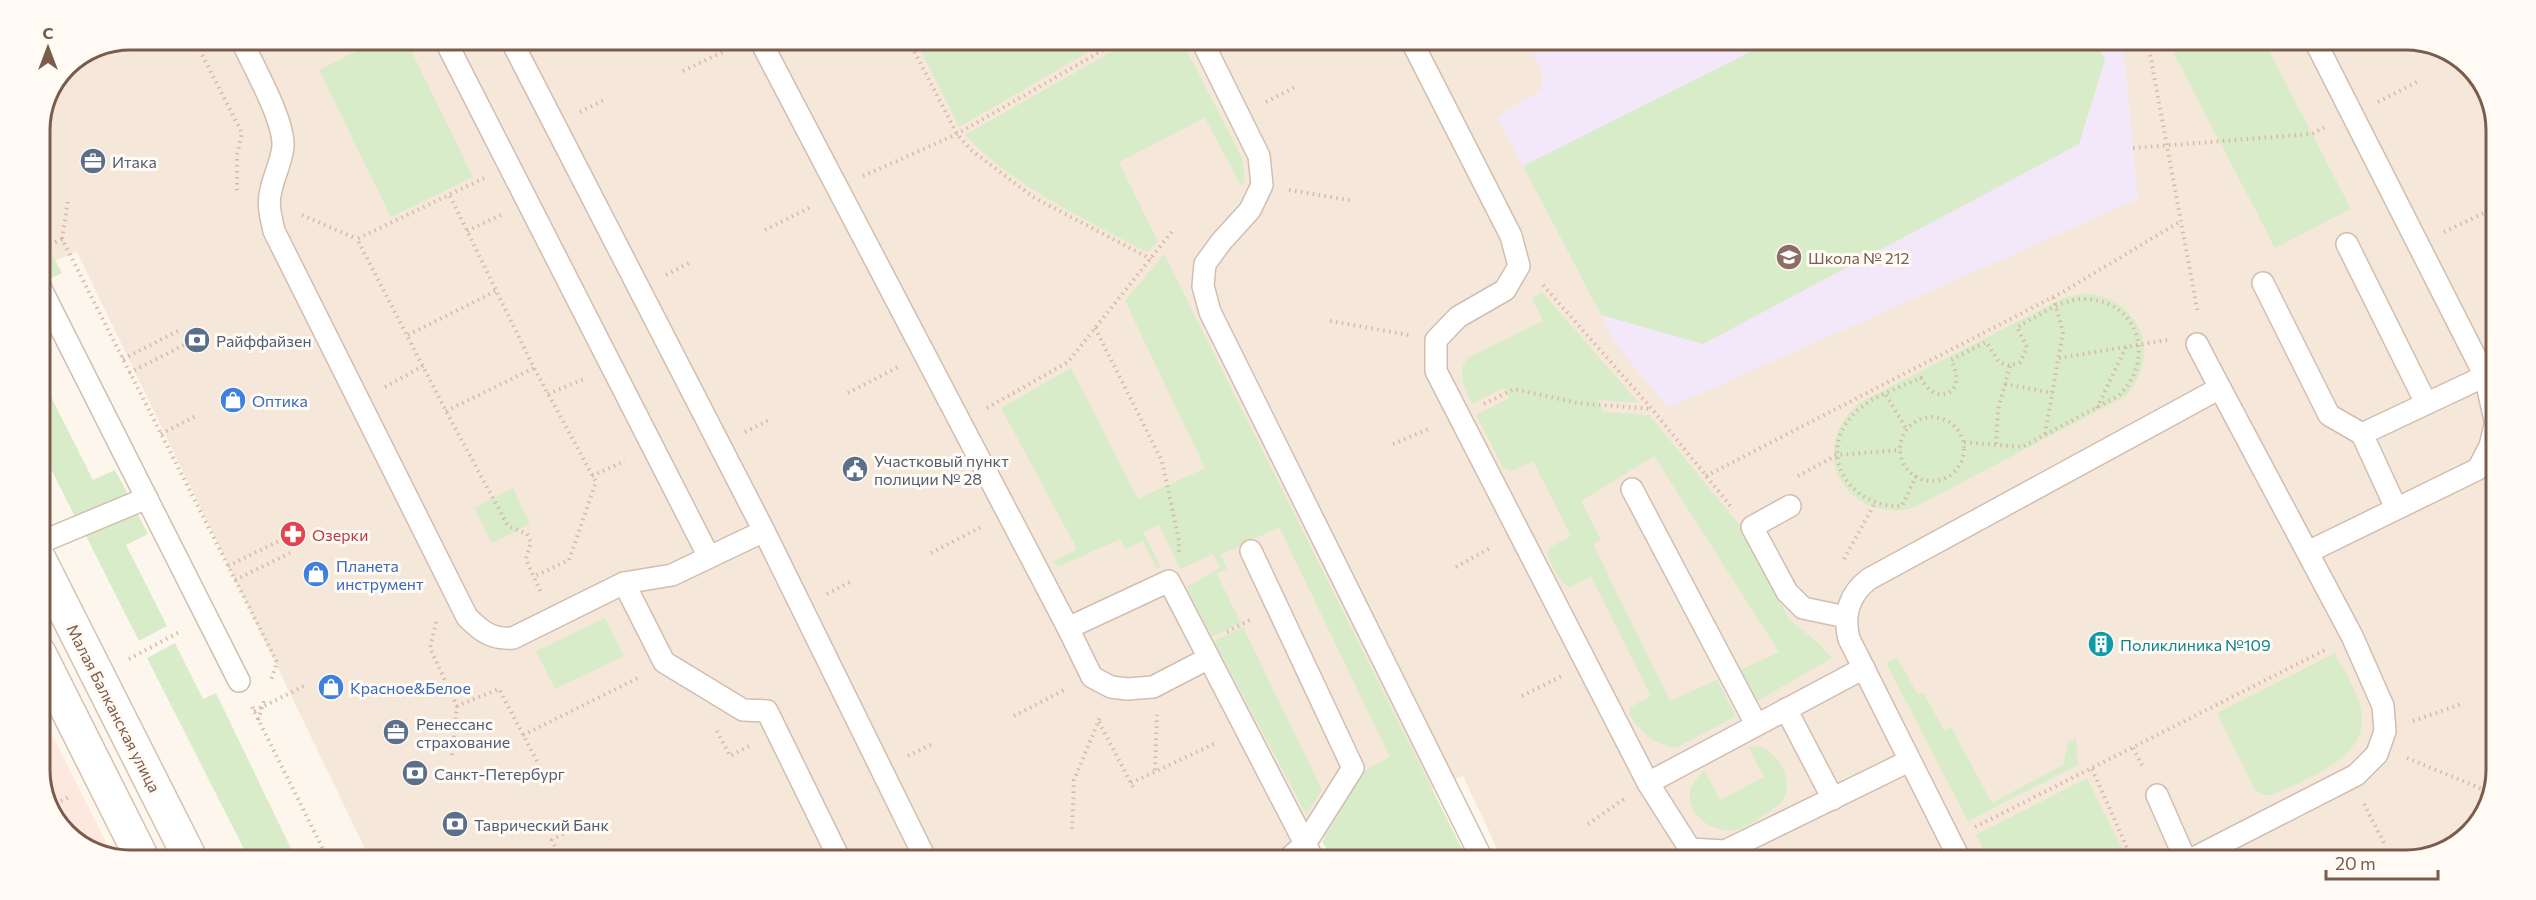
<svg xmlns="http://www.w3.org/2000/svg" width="2536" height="900" font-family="Commissioner,sans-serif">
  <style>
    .residential { fill: #f5e8da }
    .commercial { fill: #fde8e0 }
    .education { fill: #f3e8fa }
    .green { fill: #d8ecc9 }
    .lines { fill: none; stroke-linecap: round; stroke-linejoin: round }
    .lane-casing { stroke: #d1beb0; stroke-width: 24 }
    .secondary-casing { stroke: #d6c0b0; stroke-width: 36 }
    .path { stroke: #d9b8a5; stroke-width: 4; stroke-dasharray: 1.5 4.5; stroke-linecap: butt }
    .lane { stroke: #fff; stroke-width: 21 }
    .secondary { stroke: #fff; stroke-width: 33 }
    .labels { text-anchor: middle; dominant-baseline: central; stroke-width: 6; stroke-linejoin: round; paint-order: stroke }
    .service-label { font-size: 16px; fill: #4e5e75; stroke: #fffaf3; text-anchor: start }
    .education-label { font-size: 16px; fill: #785e54; stroke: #fffaf3; text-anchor: start }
    .shop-label { font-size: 16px; fill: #366cbe; stroke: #fffaf3; text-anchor: start }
    .health-label { font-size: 16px; fill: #be3a42; stroke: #fffaf3; text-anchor: start }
    .culture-label { font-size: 16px; fill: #0d838f; stroke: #fffaf3; text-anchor: start }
    .street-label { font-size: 16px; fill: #7a5c4d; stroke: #fffaf3 }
    .rim { fill: none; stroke: #7a5c4d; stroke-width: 3 }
  </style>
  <rect width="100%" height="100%" fill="#fdf6ec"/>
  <polygon class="residential" points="130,39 2435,44 2478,74 2497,123 2492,799 2461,842 2407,861 1502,859 1463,776 1274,859 369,857 77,252 39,267 39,124 66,65"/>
  <polygon class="commercial" points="39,709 113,856 101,856 58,826 39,777"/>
  <polygon class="education" points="1518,42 2123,43 2138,199 1668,408 1615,342 1497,117 1542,89 1543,74 1535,57 1520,46"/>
  <g class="green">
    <polygon points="380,40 406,40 473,177 391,217 319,70"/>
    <polygon points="915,41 1108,41 959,127 921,51 923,51"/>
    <path d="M1130,41H1182L1242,158L1245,181L1241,186L1205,118L1119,162L1158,242L1147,252C1083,218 1016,188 965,135Z"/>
    <polygon points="1770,42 2096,43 2105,60 2079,144 1703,344 1601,315 1523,166"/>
    <polygon points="2189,43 2265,43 2351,209 2275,248 2173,52"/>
    <polygon points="52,254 62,273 39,284 39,258"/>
    <polygon points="1164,254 1467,859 1334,859 1322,842 1363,771 1390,757 1279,527 1221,555 1227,569 1217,574 1241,623 1212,637 1186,587 1220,568 1213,554 1180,569 1159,525 1143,532 1161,567 1157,569 1143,541 1125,549 1120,539 1058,567 1053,562 1077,549 1001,408 1071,368 1138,499 1205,468 1125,301"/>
    <path d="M1542,292L1639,403L1598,400L1604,412L1649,415L1738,523L1789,619L1816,641L1832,658L1752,704L1736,672L1779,652L1654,456L1581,501L1601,540L1593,544L1670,701L1717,680L1736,716L1676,748C1652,743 1643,734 1629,714L1630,707L1651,696L1591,576L1570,587C1558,583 1553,565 1547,554L1550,547L1571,536L1533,461L1512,471L1503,468L1476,415L1509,398L1504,388L1472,404C1465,389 1455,370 1469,357L1543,321L1532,298Z"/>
    <path d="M2086,293C2141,299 2162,354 2126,396L1913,508C1844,524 1805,449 1859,403L2063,298Z"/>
    <polygon points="39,373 93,480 115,470 128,494 75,517 39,445"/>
    <polygon points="513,488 530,524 492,543 474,508"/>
    <polygon points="135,509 148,534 126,545 167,626 139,641 85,534"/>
    <polygon points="605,618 624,656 555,689 536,651"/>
    <polygon points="1243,627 1322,790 1306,814 1214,641"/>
    <polygon points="175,643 203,699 216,693 295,857 248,857 147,658"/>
    <path d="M2335,653C2345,673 2364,700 2362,723C2360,760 2302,782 2271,795H2264L2255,790L2217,713Z"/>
    <polygon points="1897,657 1918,695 1923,692 1944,730 1951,727 1992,803 2063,765 2068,742 2076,738 2078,765 1968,821 1886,663"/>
    <path d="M1757,746C1781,751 1797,786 1779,805C1766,813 1749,828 1734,830C1716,833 1691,819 1690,798C1689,787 1697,777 1704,770L1720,800L1764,777L1748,747Z"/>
    <polygon points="2087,778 2124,852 2124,860 1989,860 1976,835"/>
  </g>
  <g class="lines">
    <defs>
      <g id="lane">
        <path d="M241,39C253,66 284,119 283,146C282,161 274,175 271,190C267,204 271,217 274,231L467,617C481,631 492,640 513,638L624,583L672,575L764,531"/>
        <polyline points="445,40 709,557"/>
        <polyline points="511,40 764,531 925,858"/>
        <polyline points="760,40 1068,628 1169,581 1313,859"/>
        <polyline points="1202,41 1259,156 1262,185 1250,210 1221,242 1205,264 1203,286 1210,312 1482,859"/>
        <polyline points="1412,42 1511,236 1519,266 1505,290 1458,317 1436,340 1436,371 1648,783 1690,849 1725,851 1909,761"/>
        <polyline points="2316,43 2485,376 2495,420"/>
        <polyline points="2347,244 2426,403"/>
        <polyline points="2263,283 2329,415 2362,434 2396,508"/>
        <polyline points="39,285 239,681"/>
        <polyline points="2197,344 2220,388"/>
        <polyline points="2362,434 2485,376"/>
        <polyline points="1632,489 1756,724"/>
        <polyline points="1790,506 1752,527 1787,592 1803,608 1846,617"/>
        <polyline points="39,543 147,498"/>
        <polyline points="1251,551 1353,768 1305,844 1288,859"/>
        <polyline points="2308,552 2478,469 2490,446 2495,425"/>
        <polyline points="624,583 664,662 743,710 767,711 839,858"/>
        <polyline points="1068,628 1092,677 1111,687 1127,689 1153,687 1209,658"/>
        <polyline points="1786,709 1833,799"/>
        <polyline points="1648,783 1864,668"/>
        <polyline points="2157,795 2186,861"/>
        <path d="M1960,860L1849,639C1843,615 1849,594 1869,579L2220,388L2352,636L2383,706L2385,731L2377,754L2356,775L2188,861"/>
      </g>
      <g id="secondary">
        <polyline points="39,559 189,856"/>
        <polyline points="39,653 141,856"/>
      </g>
    </defs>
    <use href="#lane" class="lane-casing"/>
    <use href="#secondary" class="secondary-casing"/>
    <g class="path">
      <polyline points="194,39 242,133 237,155 237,189 239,194"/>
      <polyline points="909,41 957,134 971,150 1033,197 1151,259"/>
      <polyline points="2148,43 2198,314"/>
      <polyline points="798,47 812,40"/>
      <polyline points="683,71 731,48"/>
      <polyline points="1266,102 1295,87"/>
      <polyline points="2378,102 2417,82"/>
      <polyline points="580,112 606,99"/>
      <polyline points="2133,148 2312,134 2325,127"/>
      <polyline points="863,176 957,134 1119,41"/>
      <polyline points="484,178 357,239 446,411 508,526 527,534 531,542 526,559 541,593"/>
      <polyline points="1289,190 1354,201"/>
      <polyline points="450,196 534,368 596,482 569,560 533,577"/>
      <polyline points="302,215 357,239"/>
      <polyline points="765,230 813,206"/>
      <polyline points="467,231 503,214"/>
      <polyline points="2444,232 2484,213"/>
      <polyline points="62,239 68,200"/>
      <polyline points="39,250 62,239 277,662 270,683"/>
      <polyline points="666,275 689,263"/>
      <polyline points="1543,285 1652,409 1732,508"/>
      <polyline points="1330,321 1409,335"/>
      <polyline points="1095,328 1162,461 1179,541 1179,553"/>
      <polyline points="408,335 496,291"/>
      <polyline points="2059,358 2167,340"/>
      <polyline points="123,359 180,330"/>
      <polyline points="129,373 186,344"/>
      <polyline points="2005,384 2053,393"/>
      <polyline points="385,387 423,366"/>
      <polyline points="848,393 898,367"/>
      <polyline points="548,394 584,379"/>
      <polyline points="1886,395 1907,430"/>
      <polyline points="1484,404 1514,389 1578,403 1652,409"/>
      <polyline points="987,408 1068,362 1174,229"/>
      <polyline points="2097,408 2126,347"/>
      <polyline points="446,411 534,368"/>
      <circle cx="1932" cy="449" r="32"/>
      <polyline points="745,432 769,420"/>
      <polyline points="161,434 198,415"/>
      <polyline points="2045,434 2063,332 2053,297"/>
      <polyline points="1393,444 1431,428"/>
      <polyline points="1996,444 1998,410 2010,366"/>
      <polyline points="592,476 625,461"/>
      <polyline points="1706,476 2061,293 2181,221"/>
      <polyline points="1798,476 1837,455 1901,450"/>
      <path d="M1916,476L1902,506C1853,509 1815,457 1852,416C1868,397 1899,388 1921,378C1936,408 1969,394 1951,360L1986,342L1999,362L2010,366L2020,362L2027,348L2017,327C2037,317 2062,298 2085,299C2140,300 2156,362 2118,396L2022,447L1963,442"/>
      <polyline points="931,553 983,526"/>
      <polyline points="1844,559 1875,503"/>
      <polyline points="228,566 283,539"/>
      <polyline points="1456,567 1492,547"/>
      <polyline points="235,580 290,553"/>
      <polyline points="827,594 850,582"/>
      <polyline points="436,622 430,648 457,706 499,689 547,780"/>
      <polyline points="1227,632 1250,620"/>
      <polyline points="129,659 181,631"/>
      <polyline points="1522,696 1562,676"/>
      <polyline points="252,707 327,857"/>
      <polyline points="254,711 304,686"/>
      <polyline points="1014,716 1064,690"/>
      <polyline points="258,720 265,698"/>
      <polyline points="2413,721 2464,703"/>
      <polyline points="1099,722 1133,787"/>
      <polyline points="717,731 730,756 751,745"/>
      <polyline points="523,735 638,678"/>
      <polyline points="2133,748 2144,769"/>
      <polyline points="452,755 457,706"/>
      <polyline points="908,756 934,743"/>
      <polyline points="2407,758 2487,791"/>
      <polyline points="2092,769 2128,850 2130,860"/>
      <polyline points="1155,770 1157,715"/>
      <polyline points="1131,783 1218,742"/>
      <polyline points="2364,804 2384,843"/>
      <polyline points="50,806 71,796"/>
      <polyline points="1588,824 1624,799"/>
      <polyline points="1975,827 2327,649"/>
      <polyline points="1072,829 1074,780 1101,715"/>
      <polyline points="560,857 552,840 563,834"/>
    </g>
    <use href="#lane" class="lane"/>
    <use href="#secondary" class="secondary"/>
  </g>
  <defs>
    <symbol id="office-disc" viewBox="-11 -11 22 22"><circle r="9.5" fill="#5c6f8a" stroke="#fffaf3"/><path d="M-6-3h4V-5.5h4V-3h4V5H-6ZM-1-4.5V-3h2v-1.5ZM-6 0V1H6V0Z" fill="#fff"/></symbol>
    <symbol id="school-disc" viewBox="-11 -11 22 22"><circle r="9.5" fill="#8d6e63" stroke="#fffaf3"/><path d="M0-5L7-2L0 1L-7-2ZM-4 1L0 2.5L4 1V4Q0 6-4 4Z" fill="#fff"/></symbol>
    <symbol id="bank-disc" viewBox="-11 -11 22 22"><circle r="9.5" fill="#5c6f8a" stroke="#fffaf3"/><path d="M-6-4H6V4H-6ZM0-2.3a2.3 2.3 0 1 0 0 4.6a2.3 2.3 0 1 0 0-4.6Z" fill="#fff"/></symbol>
    <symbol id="shop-disc" viewBox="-11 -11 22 22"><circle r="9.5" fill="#3f7fe0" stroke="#fffaf3"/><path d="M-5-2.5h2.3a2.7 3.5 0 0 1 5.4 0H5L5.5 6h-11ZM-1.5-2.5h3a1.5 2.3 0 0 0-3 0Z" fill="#fff"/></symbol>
    <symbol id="civic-disc" viewBox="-11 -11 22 22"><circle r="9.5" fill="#5c6f8a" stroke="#fffaf3"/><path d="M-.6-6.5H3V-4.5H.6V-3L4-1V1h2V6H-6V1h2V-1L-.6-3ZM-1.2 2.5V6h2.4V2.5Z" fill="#fff"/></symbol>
    <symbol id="pharmacy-disc" viewBox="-11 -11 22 22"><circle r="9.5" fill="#e0444e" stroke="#fffaf3"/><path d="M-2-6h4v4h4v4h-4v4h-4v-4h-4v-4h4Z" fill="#fff"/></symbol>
    <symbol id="building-disc" viewBox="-11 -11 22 22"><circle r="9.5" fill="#0f9aa8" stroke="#fffaf3"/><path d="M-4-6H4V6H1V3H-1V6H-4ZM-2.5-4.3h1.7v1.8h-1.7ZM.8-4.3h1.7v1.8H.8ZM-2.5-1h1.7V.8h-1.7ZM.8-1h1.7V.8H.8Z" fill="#fff"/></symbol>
  </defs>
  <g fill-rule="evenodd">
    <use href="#office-disc" x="78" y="146" width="30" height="30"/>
    <use href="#school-disc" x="1774" y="242" width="30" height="30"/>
    <use href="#bank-disc" x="182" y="325" width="30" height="30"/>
    <use href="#shop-disc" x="218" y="385" width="30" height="30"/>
    <use href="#civic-disc" x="840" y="454" width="30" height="30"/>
    <use href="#pharmacy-disc" x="278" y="519" width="30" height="30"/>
    <use href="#shop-disc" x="301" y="559" width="30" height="30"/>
    <use href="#building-disc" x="2086" y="629" width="30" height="30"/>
    <use href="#shop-disc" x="316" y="672" width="30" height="30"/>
    <use href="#office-disc" x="381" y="717" width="30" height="30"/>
    <use href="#bank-disc" x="400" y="758" width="30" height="30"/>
    <use href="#bank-disc" x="440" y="809" width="30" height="30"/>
  </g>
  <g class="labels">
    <g class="service-label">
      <text x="112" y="161">Итака</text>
      <text x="216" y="340">Райффайзен</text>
      <text x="874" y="460">Участковый пункт<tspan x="874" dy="18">полиции № 28</tspan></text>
      <text x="416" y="723">Ренессанс<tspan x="416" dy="18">страхование</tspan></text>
      <text x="434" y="773">Санкт-Петербург</text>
      <text x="474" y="824">Таврический Банк</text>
    </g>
    <g class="education-label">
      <text x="1808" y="257">Школа № 212</text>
    </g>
    <g class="shop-label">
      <text x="252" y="400">Оптика</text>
      <text x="336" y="565">Планета<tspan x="336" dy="18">инструмент</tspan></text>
      <text x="350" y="687">Красное&amp;Белое</text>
    </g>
    <g class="health-label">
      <text x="312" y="534">Озерки</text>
    </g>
    <g class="culture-label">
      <text x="2120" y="644">Поликлиника №109</text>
    </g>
    <g class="street-label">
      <text transform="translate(114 708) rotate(63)">Малая Балканская улица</text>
    </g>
  </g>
  <path d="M0 0H2536V900H0ZM130 50H2406A80 80 0 0 1 2486 130V770A80 80 0 0 1 2406 850H130A80 80 0 0 1 50 770V130A80 80 0 0 1 130 50Z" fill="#fffaf3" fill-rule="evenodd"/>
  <path class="rim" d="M130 50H2406A80 80 0 0 1 2486 130V770A80 80 0 0 1 2406 850H130A80 80 0 0 1 50 770V130A80 80 0 0 1 130 50Z"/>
  <g transform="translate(48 48)" stroke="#fffaf3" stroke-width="4.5" paint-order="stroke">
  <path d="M0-4.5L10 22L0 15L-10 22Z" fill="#7a5c4d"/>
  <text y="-9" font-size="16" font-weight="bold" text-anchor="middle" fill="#7a5c4d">С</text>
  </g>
  <path d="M2326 870v9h112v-9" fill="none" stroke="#7a5c4d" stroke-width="3"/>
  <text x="2335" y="870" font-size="18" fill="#7a5c4d" stroke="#fffaf3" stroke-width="4.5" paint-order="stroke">20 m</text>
</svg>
